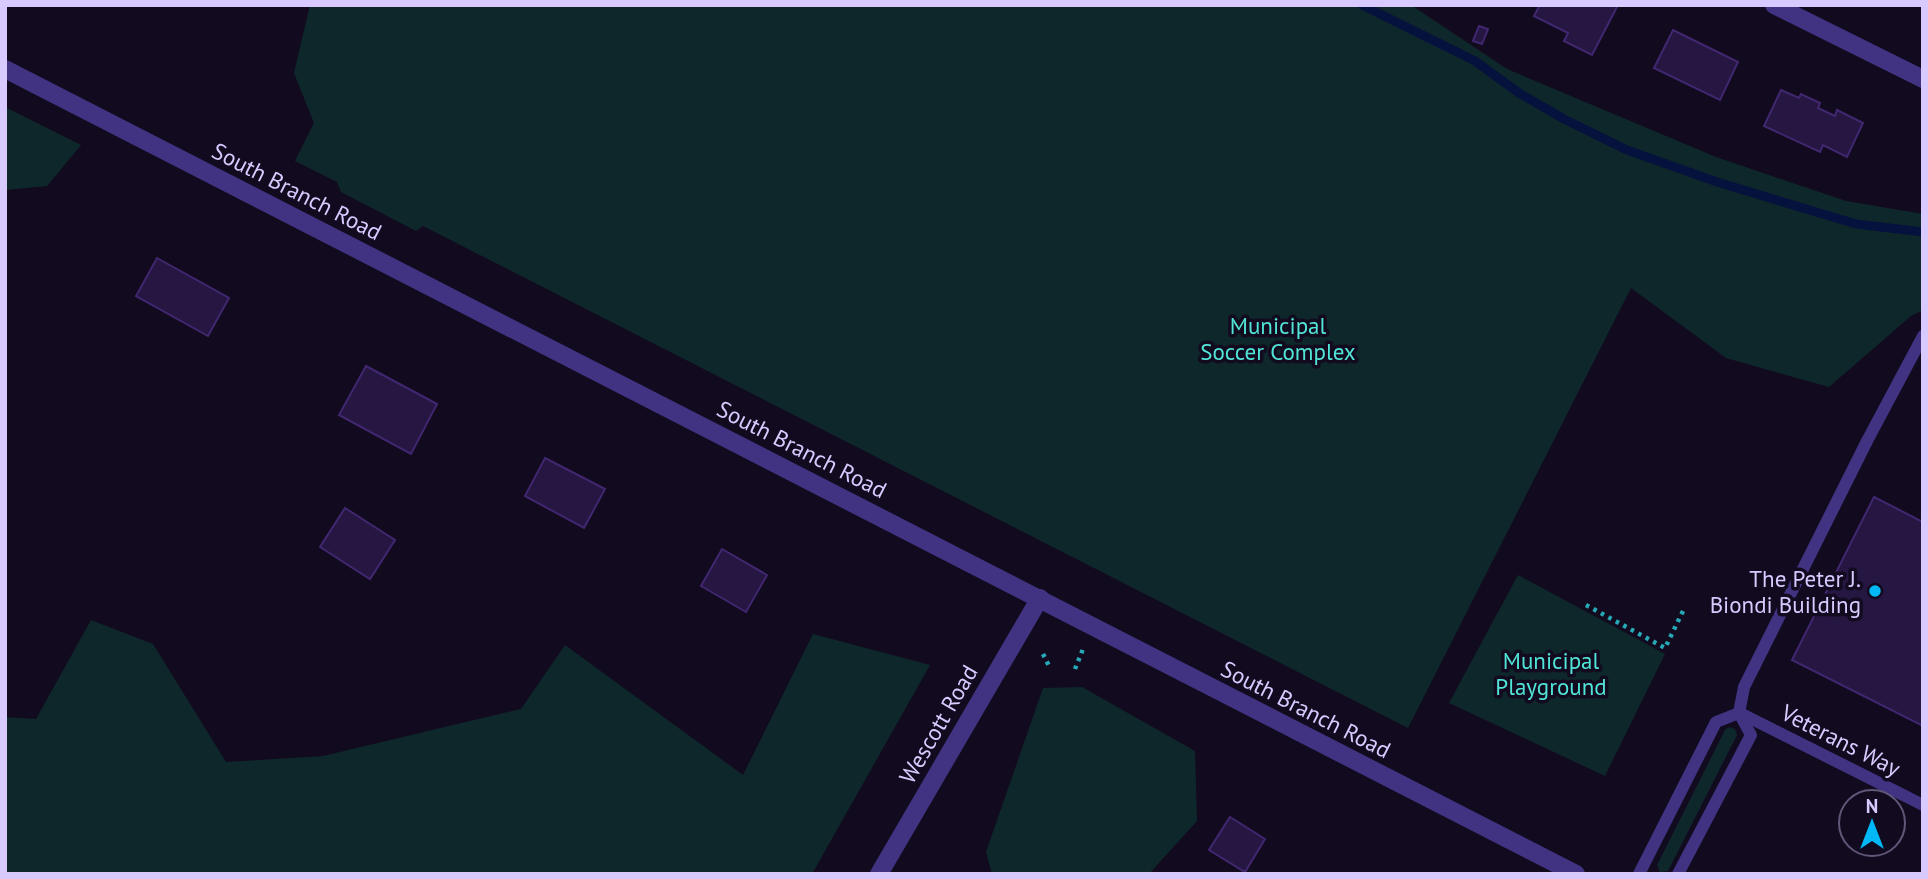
<svg xmlns="http://www.w3.org/2000/svg" width="1928" height="879" font-family="'PT Sans',sans-serif">
  <style>
    .green { fill: #0e272a }
    .lines { fill: none; stroke-linecap: round; stroke-linejoin: round }
    .stream { stroke: #06123e; stroke-width: 9 }
    .building { fill: #261642; stroke: #40276f; stroke-width: 2 }
    .path { stroke: #26aab7; stroke-width: 4.5; stroke-dasharray: 3.5 5; stroke-linecap: butt }
    .service { stroke: #423382; stroke-width: 12 }
    .minor { stroke: #423382; stroke-width: 18 }
    .tertiary { stroke: #423382; stroke-width: 18 }
    .poi-dot { fill: #00b8f5; stroke: #120b20; stroke-width: 2.5 }
    .labels { text-anchor: middle; dominant-baseline: central; stroke-width: 7; stroke-linejoin: round; paint-order: stroke }
    .street-label { font-size: 23px; fill: #d8caff; stroke: #120b20 }
    .park-label { font-size: 23px; fill: #50e5d6; stroke: #120b20 }
    .poi-label { font-size: 23px; fill: #d8caff; stroke: #120b20; text-anchor: end }
  </style>
  <rect width="100%" height="100%" fill="#120b20"/>
  <g class="green">
    <polygon points="310,5 1411,5 1507,69 1716,157 1846,201 1923,214 1923,310 1911,316 1829,387 1726,358 1631,288 1408,728 423,226 416,231 341,192 337,182 295,161 314,123 294,73"/>
    <polygon points="5,107 81,145 47,186 5,190"/>
    <polygon points="1518,575 1665,654 1605,776 1449,703"/>
    <polygon points="91,620 153,644 226,762 323,756 521,709 565,645 743,775 813,634 930,665 812,874 5,874 5,717 36,719"/>
    <polygon points="1082,687 1195,751 1197,821 1149,874 992,874 986,852 1043,688"/>
    <polygon points="1729,727 1735,729 1737,735 1668,871 1660,872 1657,865 1725,730"/>
  </g>
  <g class="lines">
    <polyline class="stream" points="1362,5 1475,61 1519,93 1564,119 1627,150 1717,182 1856,224 1923,232"/>
  </g>
  <g class="building">
    <polygon points="1540,5 1618,5 1592,55 1564,41 1568,33 1534,16"/>
    <polygon points="1479,26 1488,29 1482,44 1473,41"/>
    <polygon points="1673,30 1738,62 1720,100 1654,68"/>
    <polygon points="1781,90 1799,98 1801,94 1820,103 1818,108 1835,116 1837,110 1863,123 1847,157 1823,145 1820,152 1764,126"/>
    <polygon points="157,258 229,298 208,336 136,296"/>
    <polygon points="366,366 437,404 411,454 339,415"/>
    <polygon points="545,458 605,489 584,528 525,496"/>
    <polygon points="1874,497 1923,522 1923,726 1792,660"/>
    <polygon points="345,508 395,540 370,579 320,547"/>
    <polygon points="722,549 767,575 746,612 701,586"/>
    <polygon points="1230,817 1265,839 1245,872 1209,850"/>
  </g>
  <g class="lines">
    <g class="path">
      <polyline points="1586,605 1665,648 1685,607"/>
      <polyline points="1043,654 1050,668"/>
      <polyline points="1075,669 1083,649"/>
    </g>
    <g class="service">
      <polyline points="1740,713 1923,805"/>
      <polyline points="1639,874 1716,722 1739,713"/>
      <polyline points="1678,874 1751,735 1739,713 1744,687 1867,441 1923,336"/>
    </g>
    <g class="minor">
      <polyline points="1774,5 1923,79"/>
      <polyline points="879,874 1040,598"/>
    </g>
    <polyline class="tertiary" points="5,69 1576,874"/>
  </g>
  <circle class="poi-dot" cx="1875" cy="591" r="7"/>
  <g class="labels">
    <g class="street-label">
      <text transform="translate(297 191) rotate(27)">South Branch Road</text>
      <text transform="translate(802 449) rotate(27)">South Branch Road</text>
      <text transform="translate(1306 709) rotate(27)">South Branch Road</text>
      <text transform="translate(938 724) rotate(-60)">Wescott Road</text>
      <text transform="translate(1841 740) rotate(27)">Veterans Way</text>
    </g>
    <g class="park-label">
      <text x="1278" y="325">Municipal<tspan x="1278" dy="26">Soccer Complex</tspan></text>
      <text x="1551" y="660">Municipal<tspan x="1551" dy="26">Playground</tspan></text>
    </g>
    <g class="poi-label">
      <text x="1861" y="578">The Peter J.<tspan x="1861" dy="26">Biondi Building</tspan></text>
    </g>
  </g>
  <rect width="1928" height="879" fill="none" stroke="#d8caff" stroke-width="14"/>
  <g transform="translate(1872 823)"><circle r="33" fill="#120b20" stroke="#615779" stroke-width="2"/>
  <path d="M0-5L12 26L0 18L-12 26Z" fill="#00b8f5"/>
  <text y="-10" font-size="19" font-weight="bold" text-anchor="middle" fill="#d8caff">N</text>
  </g>
</svg>
